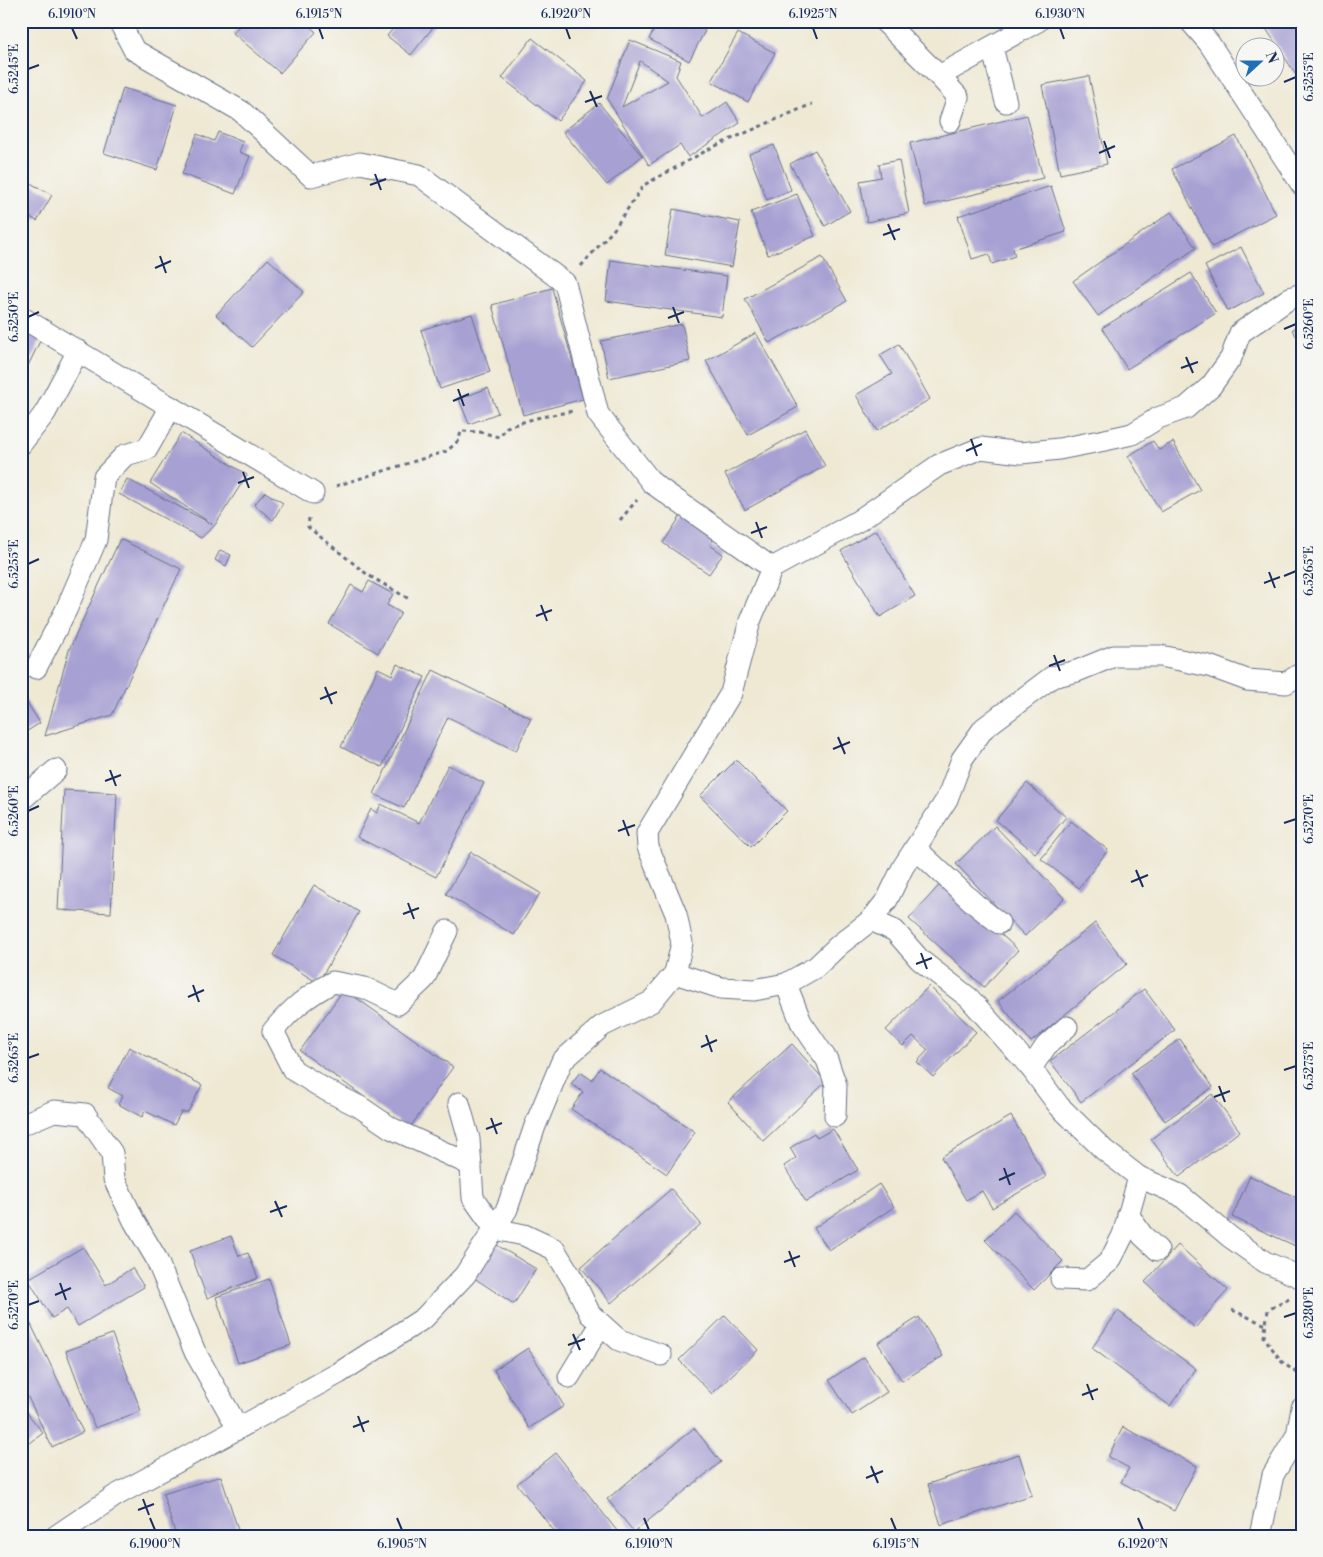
<svg xmlns="http://www.w3.org/2000/svg" width="1323" height="1557" font-family="'Libre Bodoni',serif">
  <style>
    .building { fill: #a7a0d3; fill-rule: evenodd }
    .lines { fill: none; stroke-linecap: round; stroke-linejoin: round }
    .minor-casing { stroke: #657087; stroke-width: 23 }
    .path { stroke: #657087; stroke-width: 3; stroke-dasharray: 4 4; stroke-linecap: butt }
    .minor { stroke: #fff; stroke-width: 21 }
    .ticks { fill: none; stroke: #1b2f5e; stroke-width: 2 }
    .neatline { fill: none; stroke: #1b2f5e; stroke-width: 2 }
    .ticks-label { font-size: 12px; text-anchor: middle; fill: #1b2f5e }
  </style>
  <rect width="100%" height="100%" fill="#f6f6f2"/>
  <filter id="ink" filterUnits="userSpaceOnUse"><feTurbulence type="fractalNoise" baseFrequency=".02" numOctaves="2"/><feDisplacementMap in="SourceGraphic" scale="10" xChannelSelector="R" yChannelSelector="G"/><feConvolveMatrix kernelMatrix="1 2 1 2 8 2 1 2 1" color-interpolation-filters="sRGB"/></filter>
  <filter id="wash" filterUnits="userSpaceOnUse"><feTurbulence type="fractalNoise" baseFrequency=".0096" numOctaves="4" result="noise"/><feDisplacementMap in="SourceGraphic" scale="20" xChannelSelector="R" yChannelSelector="G"/><feGaussianBlur stdDeviation="1.12" result="paint"/><feColorMatrix in="noise" values="0 0 0 0 0 0 0 0 0 0 0 0 0 0 0 0 0 1.4 0 .05"/><feComposite in="paint" operator="in"/></filter>
  <g filter="url(#wash)">
    <rect width="100%" height="100%" fill="#efe9d4"/>
    <g id="blocks">
      <g class="building">
        <polygon points="243,21 304,21 316,32 280,73 233,33"/>
        <polygon points="399,21 438,21 411,55 387,36"/>
        <polygon points="659,21 687,21 705,31 689,61 649,39"/>
        <polygon points="1267,21 1302,21 1302,84 1263,24"/>
        <polygon points="738,33 775,53 748,102 711,81"/>
        <polygon points="532,38 587,81 558,121 502,78"/>
        <path d="M630,40L681,61L676,76L703,118L727,102L740,123L688,157L680,145L649,165L607,99ZM640,61L668,81L622,107Z"/>
        <polygon points="1089,76 1107,164 1060,174 1042,85"/>
        <polygon points="123,88 177,105 157,170 104,153"/>
        <polygon points="599,103 642,156 607,185 563,132"/>
        <polygon points="1027,115 1043,178 925,206 910,143"/>
        <polygon points="218,132 243,142 239,152 250,156 235,194 182,174 197,134 214,141"/>
        <polygon points="1236,136 1276,214 1212,247 1172,169"/>
        <polygon points="774,145 791,190 767,200 749,154"/>
        <polygon points="815,150 850,211 825,226 790,164"/>
        <polygon points="899,160 909,213 867,222 860,181 881,177 879,164"/>
        <polygon points="21,178 52,195 37,221 21,212"/>
        <polygon points="1051,186 1066,232 1013,249 1015,256 992,264 989,254 972,259 958,216"/>
        <polygon points="797,194 815,236 768,255 751,212"/>
        <polygon points="673,209 740,222 732,267 665,255"/>
        <polygon points="1171,212 1196,248 1098,316 1073,281"/>
        <polygon points="1241,247 1264,293 1228,311 1205,266"/>
        <polygon points="822,257 847,301 769,343 745,299"/>
        <polygon points="268,259 304,292 252,347 216,315"/>
        <polygon points="611,260 727,276 722,317 606,301"/>
        <polygon points="1191,273 1216,313 1127,369 1102,328"/>
        <polygon points="552,288 583,399 523,415 492,305"/>
        <polygon points="472,314 490,372 440,389 421,330"/>
        <polygon points="1302,323 1302,344 1292,330"/>
        <polygon points="682,324 690,361 609,378 601,341"/>
        <polygon points="21,326 42,337 21,380"/>
        <polygon points="756,333 798,407 748,435 706,361"/>
        <polygon points="899,344 930,399 877,431 856,395 892,374 880,355"/>
        <polygon points="488,388 498,413 469,424 459,399"/>
        <polygon points="805,429 825,466 745,510 725,474"/>
        <polygon points="181,433 247,475 215,525 201,538 119,494 127,479 212,524 150,483"/>
        <polygon points="1153,441 1159,450 1173,442 1200,490 1161,512 1128,456"/>
        <polygon points="265,492 283,503 273,520 254,505"/>
        <polygon points="682,514 715,536 710,545 723,554 709,574 663,543"/>
        <polygon points="876,530 915,596 880,617 841,551"/>
        <polygon points="120,539 181,569 112,715 45,736 69,650"/>
        <polygon points="220,550 231,555 226,566 215,560"/>
        <polygon points="369,581 393,594 387,605 401,613 378,653 329,624 351,585 363,592"/>
        <polygon points="397,664 425,677 382,767 341,747 378,668 392,675"/>
        <polygon points="433,670 531,718 516,751 448,717 404,808 374,794"/>
        <polygon points="21,693 40,723 21,735"/>
        <polygon points="736,760 787,811 751,847 700,796"/>
        <polygon points="448,765 484,783 436,877 357,837 371,809 377,813 381,804 419,823"/>
        <polygon points="1027,783 1066,817 1035,853 996,820"/>
        <polygon points="64,790 117,793 111,913 58,910"/>
        <polygon points="1071,821 1108,850 1079,888 1041,859"/>
        <polygon points="995,826 1064,898 1025,936 956,864"/>
        <polygon points="471,852 540,893 514,935 446,894"/>
        <polygon points="943,881 1018,950 984,987 909,919"/>
        <polygon points="314,885 359,912 318,983 273,955"/>
        <polygon points="1095,923 1127,964 1031,1042 998,1001"/>
        <polygon points="929,986 976,1032 933,1077 917,1062 928,1050 913,1036 903,1046 886,1030"/>
        <polygon points="344,989 453,1067 409,1129 300,1051"/>
        <polygon points="1144,989 1175,1030 1081,1102 1050,1061"/>
        <polygon points="1180,1039 1213,1087 1165,1121 1131,1073"/>
        <polygon points="792,1044 826,1082 763,1141 728,1102"/>
        <polygon points="129,1047 202,1085 188,1112 181,1112 174,1125 145,1111 142,1117 118,1104 123,1096 108,1088"/>
        <polygon points="600,1068 695,1132 667,1174 571,1109 583,1092 571,1084 580,1072 592,1080"/>
        <polygon points="1212,1094 1240,1131 1179,1177 1151,1139"/>
        <polygon points="1011,1116 1046,1177 992,1208 982,1191 966,1200 941,1157"/>
        <polygon points="833,1129 858,1170 806,1202 784,1166 796,1158 790,1148 814,1133 817,1138"/>
        <polygon points="1250,1176 1302,1200 1302,1249 1232,1217"/>
        <polygon points="879,1184 894,1207 829,1250 814,1228"/>
        <polygon points="671,1189 701,1224 611,1303 581,1267"/>
        <polygon points="1014,1211 1063,1261 1034,1290 985,1240"/>
        <polygon points="231,1236 239,1256 248,1253 258,1278 207,1298 190,1251"/>
        <polygon points="495,1244 536,1269 514,1304 474,1278"/>
        <polygon points="1178,1245 1228,1290 1195,1328 1145,1282"/>
        <polygon points="83,1247 106,1285 132,1268 144,1287 78,1326 67,1309 52,1318 28,1279"/>
        <polygon points="269,1279 291,1345 238,1363 216,1297"/>
        <polygon points="1118,1311 1196,1369 1170,1406 1092,1348"/>
        <polygon points="26,1314 83,1432 52,1447 21,1383 21,1316"/>
        <polygon points="725,1315 758,1350 712,1394 679,1360"/>
        <polygon points="919,1317 943,1356 902,1381 878,1343"/>
        <polygon points="112,1334 141,1411 95,1428 66,1351"/>
        <polygon points="528,1348 564,1406 529,1428 494,1370"/>
        <polygon points="864,1357 887,1392 852,1415 829,1380"/>
        <polygon points="21,1405 43,1433 21,1450"/>
        <polygon points="1123,1427 1197,1466 1174,1511 1121,1482 1129,1468 1108,1457"/>
        <polygon points="694,1428 721,1462 634,1532 607,1499"/>
        <polygon points="556,1453 621,1536 558,1536 517,1484"/>
        <polygon points="1019,1454 1032,1495 941,1525 928,1484"/>
        <polygon points="221,1476 240,1536 176,1536 163,1494"/>
      </g>
    </g>
  </g>
  <g filter="url(#ink)">
    <use href="#blocks" fill-opacity="0" stroke="#657087" stroke-width="1"/>
    <g class="lines">
      <defs>
        <g id="minor">
          <polyline points="119,21 134,50 241,111 311,176 360,163 419,175 565,283 598,414 652,483 772,568"/>
          <polyline points="884,21 939,76 958,97 950,121"/>
          <polyline points="1190,21 1209,43 1302,185"/>
          <polyline points="992,47 1006,102"/>
          <polyline points="939,76 1038,21"/>
          <polyline points="21,317 313,493"/>
          <polyline points="21,444 45,413 78,351"/>
          <polyline points="36,668 66,610 96,540 104,477 125,455 147,449 171,407"/>
          <polyline points="21,800 56,770"/>
          <polyline points="915,848 975,904 999,923"/>
          <polyline points="871,920 895,931 920,960 969,998 1031,1068 1059,1106 1104,1150 1139,1177 1180,1195 1230,1237 1265,1262 1302,1278"/>
          <path d="M447,931L424,979L398,1004L365,988L333,982C307,996 292,1008 273,1031L293,1070L326,1090L360,1107L391,1128L471,1165"/>
          <polyline points="675,973 721,988 754,990 786,984 816,967 839,945 871,920 887,900 903,867 947,799 962,759 984,728 1052,677 1077,671 1114,656 1161,656 1209,666 1247,680 1286,683 1302,673"/>
          <polyline points="786,984 801,1022 827,1060 836,1085 835,1116"/>
          <polyline points="1031,1068 1046,1046 1067,1027"/>
          <polyline points="459,1103 469,1139 473,1198 495,1229 524,1235 554,1249 575,1283 590,1314 619,1340 661,1355"/>
          <polyline points="21,1125 54,1111 85,1114 112,1153 114,1179 134,1221 156,1258 195,1352 238,1428"/>
          <polyline points="1128,1214 1142,1235 1158,1250"/>
          <polyline points="1061,1279 1087,1280 1110,1261 1123,1235 1139,1177"/>
          <polyline points="569,1377 601,1324"/>
          <polyline points="56,1536 115,1496 339,1373 424,1318 465,1275 507,1209 535,1126 562,1061 602,1026 651,1002 675,973 682,943 676,914 648,847 647,833 731,693 750,621 772,568 858,521 939,465 981,448 1021,453 1059,449 1105,440 1132,434 1158,418 1186,408 1211,386 1231,358 1240,333 1290,298 1302,294"/>
          <polyline points="1260,1536 1273,1475 1297,1435 1302,1408"/>
        </g>
      </defs>
      <use href="#minor" class="minor-casing"/>
      <g class="path">
        <polyline points="581,266 614,229 644,185 713,147 812,104"/>
        <polyline points="336,486 447,451 459,440 461,431 480,432 499,437 507,427 536,418 573,411"/>
        <polyline points="309,518 308,527 368,575 409,599"/>
        <polyline points="620,520 637,500"/>
        <polyline points="1289,1299 1268,1310 1264,1337 1282,1362 1302,1377"/>
        <polyline points="1232,1310 1266,1325"/>
      </g>
      <use href="#minor" class="minor"/>
    </g>
  </g>
  <path class="ticks" d="M72,28L77,39M319,28L323,39M566,28L570,39M813,28L817,39M1060,28L1064,39M28,69L39,65M1284,82L1296,77M590,91L597,107M585,102L602,96M1104,141L1110,158M1099,153L1115,146M375,174L381,190M370,185L386,179M888,224L895,240M883,235L900,229M160,256L166,273M155,268L171,261M673,307L679,323M28,317L39,312M668,318L684,312M1284,329L1296,324M1186,357L1193,373M1181,368L1198,362M458,389L464,406M453,401L469,394M971,439L977,456M966,451L982,444M243,472L249,488M238,483L254,477M756,522L762,538M751,533L767,527M28,564L39,559M1269,572L1275,588M1284,576L1296,571M1264,583L1280,577M541,605L547,621M536,616L552,610M1054,655L1060,671M1049,666L1065,660M325,687L332,704M320,699L337,692M838,737L845,754M833,749L850,742M110,770L116,786M105,781L121,775M28,811L39,806M623,820L629,836M1284,823L1296,819M618,831L635,825M1136,870L1143,887M1131,882L1148,875M408,903L414,919M403,914L419,908M921,953L927,969M916,964L932,958M193,985L199,1002M188,997L204,990M706,1035L712,1052M701,1047L717,1040M28,1058L39,1054M1284,1070L1296,1066M1219,1086L1225,1102M1214,1097L1230,1091M491,1118L497,1134M486,1129L502,1123M1004,1168L1010,1185M999,1180L1015,1173M275,1201L282,1217M270,1212L287,1206M789,1251L795,1267M784,1262L800,1256M60,1283L66,1300M55,1295L71,1288M28,1305L39,1301M1284,1317L1296,1313M573,1334L580,1350M568,1345L585,1339M1087,1384L1093,1400M1082,1395L1098,1389M358,1416L364,1432M353,1427L369,1421M871,1466L878,1483M866,1478L883,1471M143,1499L149,1515M138,1510L154,1504M150,1518L155,1530M397,1518L402,1530M644,1518L649,1530M891,1518L896,1530M1138,1518L1143,1530"/>
  <rect width="1323" height="1557" fill="none" stroke="#f6f6f2" stroke-width="55"/>
  <g transform="translate(1260 62) rotate(69)"><circle r="24" fill="#f6f6f2" stroke="#9ea6b7"/>
  <path d="M0-4L9 19L0 12L-9 19Z" fill="#1f6fb2"/>
  <text y="-8" font-size="14" font-weight="bold" text-anchor="middle" fill="#1b2f5e">N</text>
  </g>
  <rect x="28" y="28" width="1268" height="1502" class="neatline"/>
  <g class="ticks-label">
    <text x="72" y="18">6.1910°N</text>
    <text x="319" y="18">6.1915°N</text>
    <text x="566" y="18">6.1920°N</text>
    <text x="813" y="18">6.1925°N</text>
    <text x="1060" y="18">6.1930°N</text>
    <text transform="translate(14 69) rotate(-90)" y="4">6.5245°E</text>
    <text transform="translate(1309 77) rotate(-90)" y="4">6.5255°E</text>
    <text transform="translate(14 317) rotate(-90)" y="4">6.5250°E</text>
    <text transform="translate(1309 324) rotate(-90)" y="4">6.5260°E</text>
    <text transform="translate(14 564) rotate(-90)" y="4">6.5255°E</text>
    <text transform="translate(1309 571) rotate(-90)" y="4">6.5265°E</text>
    <text transform="translate(14 811) rotate(-90)" y="4">6.5260°E</text>
    <text transform="translate(1309 819) rotate(-90)" y="4">6.5270°E</text>
    <text transform="translate(14 1058) rotate(-90)" y="4">6.5265°E</text>
    <text transform="translate(1309 1066) rotate(-90)" y="4">6.5275°E</text>
    <text transform="translate(14 1305) rotate(-90)" y="4">6.5270°E</text>
    <text transform="translate(1309 1313) rotate(-90)" y="4">6.5280°E</text>
    <text x="155" y="1548">6.1900°N</text>
    <text x="402" y="1548">6.1905°N</text>
    <text x="649" y="1548">6.1910°N</text>
    <text x="896" y="1548">6.1915°N</text>
    <text x="1143" y="1548">6.1920°N</text>
  </g>
</svg>
